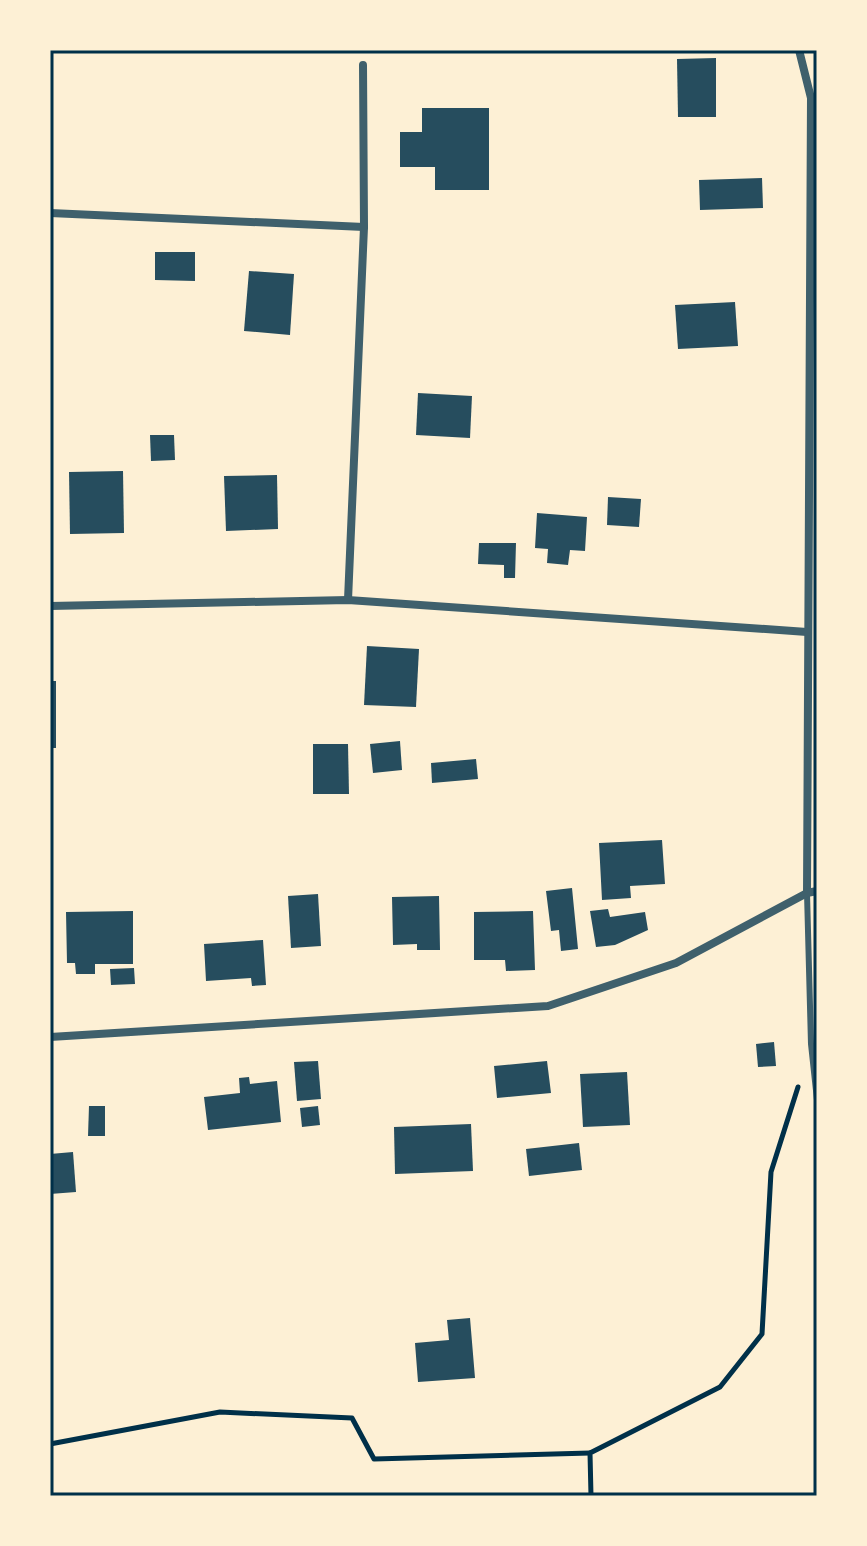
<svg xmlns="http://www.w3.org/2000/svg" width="867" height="1546" font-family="Overpass,sans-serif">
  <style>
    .building { fill: #264d5e }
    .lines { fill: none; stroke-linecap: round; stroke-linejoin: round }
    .path { stroke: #003049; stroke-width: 5 }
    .service { stroke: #3f606c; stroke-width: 6 }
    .minor { stroke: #3f606c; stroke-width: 8 }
    .neatline { fill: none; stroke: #003049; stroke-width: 3 }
  </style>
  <rect width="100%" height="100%" fill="#fdf0d5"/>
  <g class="building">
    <polygon points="716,58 716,117 678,117 677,59"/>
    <polygon points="422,108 489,108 489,190 435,190 435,167 400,167 400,132 422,132"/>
    <polygon points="762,178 763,208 700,210 699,180"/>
    <polygon points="155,252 195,252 195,281 155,280"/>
    <polygon points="249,271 294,274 290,335 244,331"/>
    <polygon points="735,302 738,346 678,349 675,305"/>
    <polygon points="418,393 472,396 470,438 416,435"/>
    <polygon points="150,435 174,435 175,460 151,461"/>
    <polygon points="123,471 124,533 70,534 69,472"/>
    <polygon points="277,475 278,529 226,531 224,476"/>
    <polygon points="608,497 641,499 639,527 607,525"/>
    <polygon points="537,513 587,517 585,551 570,550 568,565 547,563 548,549 535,548"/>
    <polygon points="479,543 516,543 515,578 504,578 504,565 478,564"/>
    <polygon points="367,646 419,649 416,707 364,705"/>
    <rect x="50" y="681" width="6" height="67"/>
    <polygon points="400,741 402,770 373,773 370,744"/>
    <polygon points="313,744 348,744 349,794 313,794"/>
    <polygon points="476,759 478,779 432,783 431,763"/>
    <polygon points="662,840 665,884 630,886 631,898 602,900 599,843"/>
    <polygon points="572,888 578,949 561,951 559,930 551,931 546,891"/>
    <polygon points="318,894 321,946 291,948 288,896"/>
    <polygon points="439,896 440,950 417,950 417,944 393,945 392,897"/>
    <polygon points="608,909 610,917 645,912 648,930 615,945 596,947 590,911"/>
    <polygon points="133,911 133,964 95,964 95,974 76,974 75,963 67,963 66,912"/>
    <polygon points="533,911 535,970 506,971 505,960 474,960 474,912"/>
    <polygon points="263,940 266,985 252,986 251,978 206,981 204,944"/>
    <polygon points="134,968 135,984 111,985 110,969"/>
    <polygon points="774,1042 776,1066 758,1067 756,1044"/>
    <polygon points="318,1061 321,1099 297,1101 294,1062"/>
    <polygon points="547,1061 551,1093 497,1098 494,1066"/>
    <polygon points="627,1072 630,1125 583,1127 580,1074"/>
    <polygon points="249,1077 250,1084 277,1081 281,1122 208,1130 204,1097 240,1093 239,1078"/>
    <polygon points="89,1106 105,1106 105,1136 88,1136"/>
    <polygon points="318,1106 320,1125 302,1127 300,1108"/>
    <polygon points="471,1124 473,1171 395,1174 394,1127"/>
    <polygon points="579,1143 582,1170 529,1176 526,1149"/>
    <polygon points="73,1152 76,1192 50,1194 50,1154"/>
    <polygon points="470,1318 475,1378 418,1382 415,1343 449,1340 447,1320"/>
  </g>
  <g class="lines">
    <g class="path">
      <polyline points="50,1444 220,1412 352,1418 374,1459 590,1453"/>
      <polyline points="591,1496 590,1453 720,1387 762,1334 771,1172 798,1087"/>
    </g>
    <polyline class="service" points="807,893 811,1044 817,1100"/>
    <g class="minor">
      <polyline points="799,50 811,98 807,893"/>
      <polyline points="50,213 364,227"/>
      <polyline points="348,600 364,227 363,65"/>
      <polyline points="50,606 348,600 807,632"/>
      <polyline points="50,1037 548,1006 676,963 807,893 817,891"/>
    </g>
  </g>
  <rect width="867" height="1546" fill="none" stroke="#fdf0d5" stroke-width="104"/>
  <rect x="52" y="52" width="763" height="1442" class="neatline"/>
</svg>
